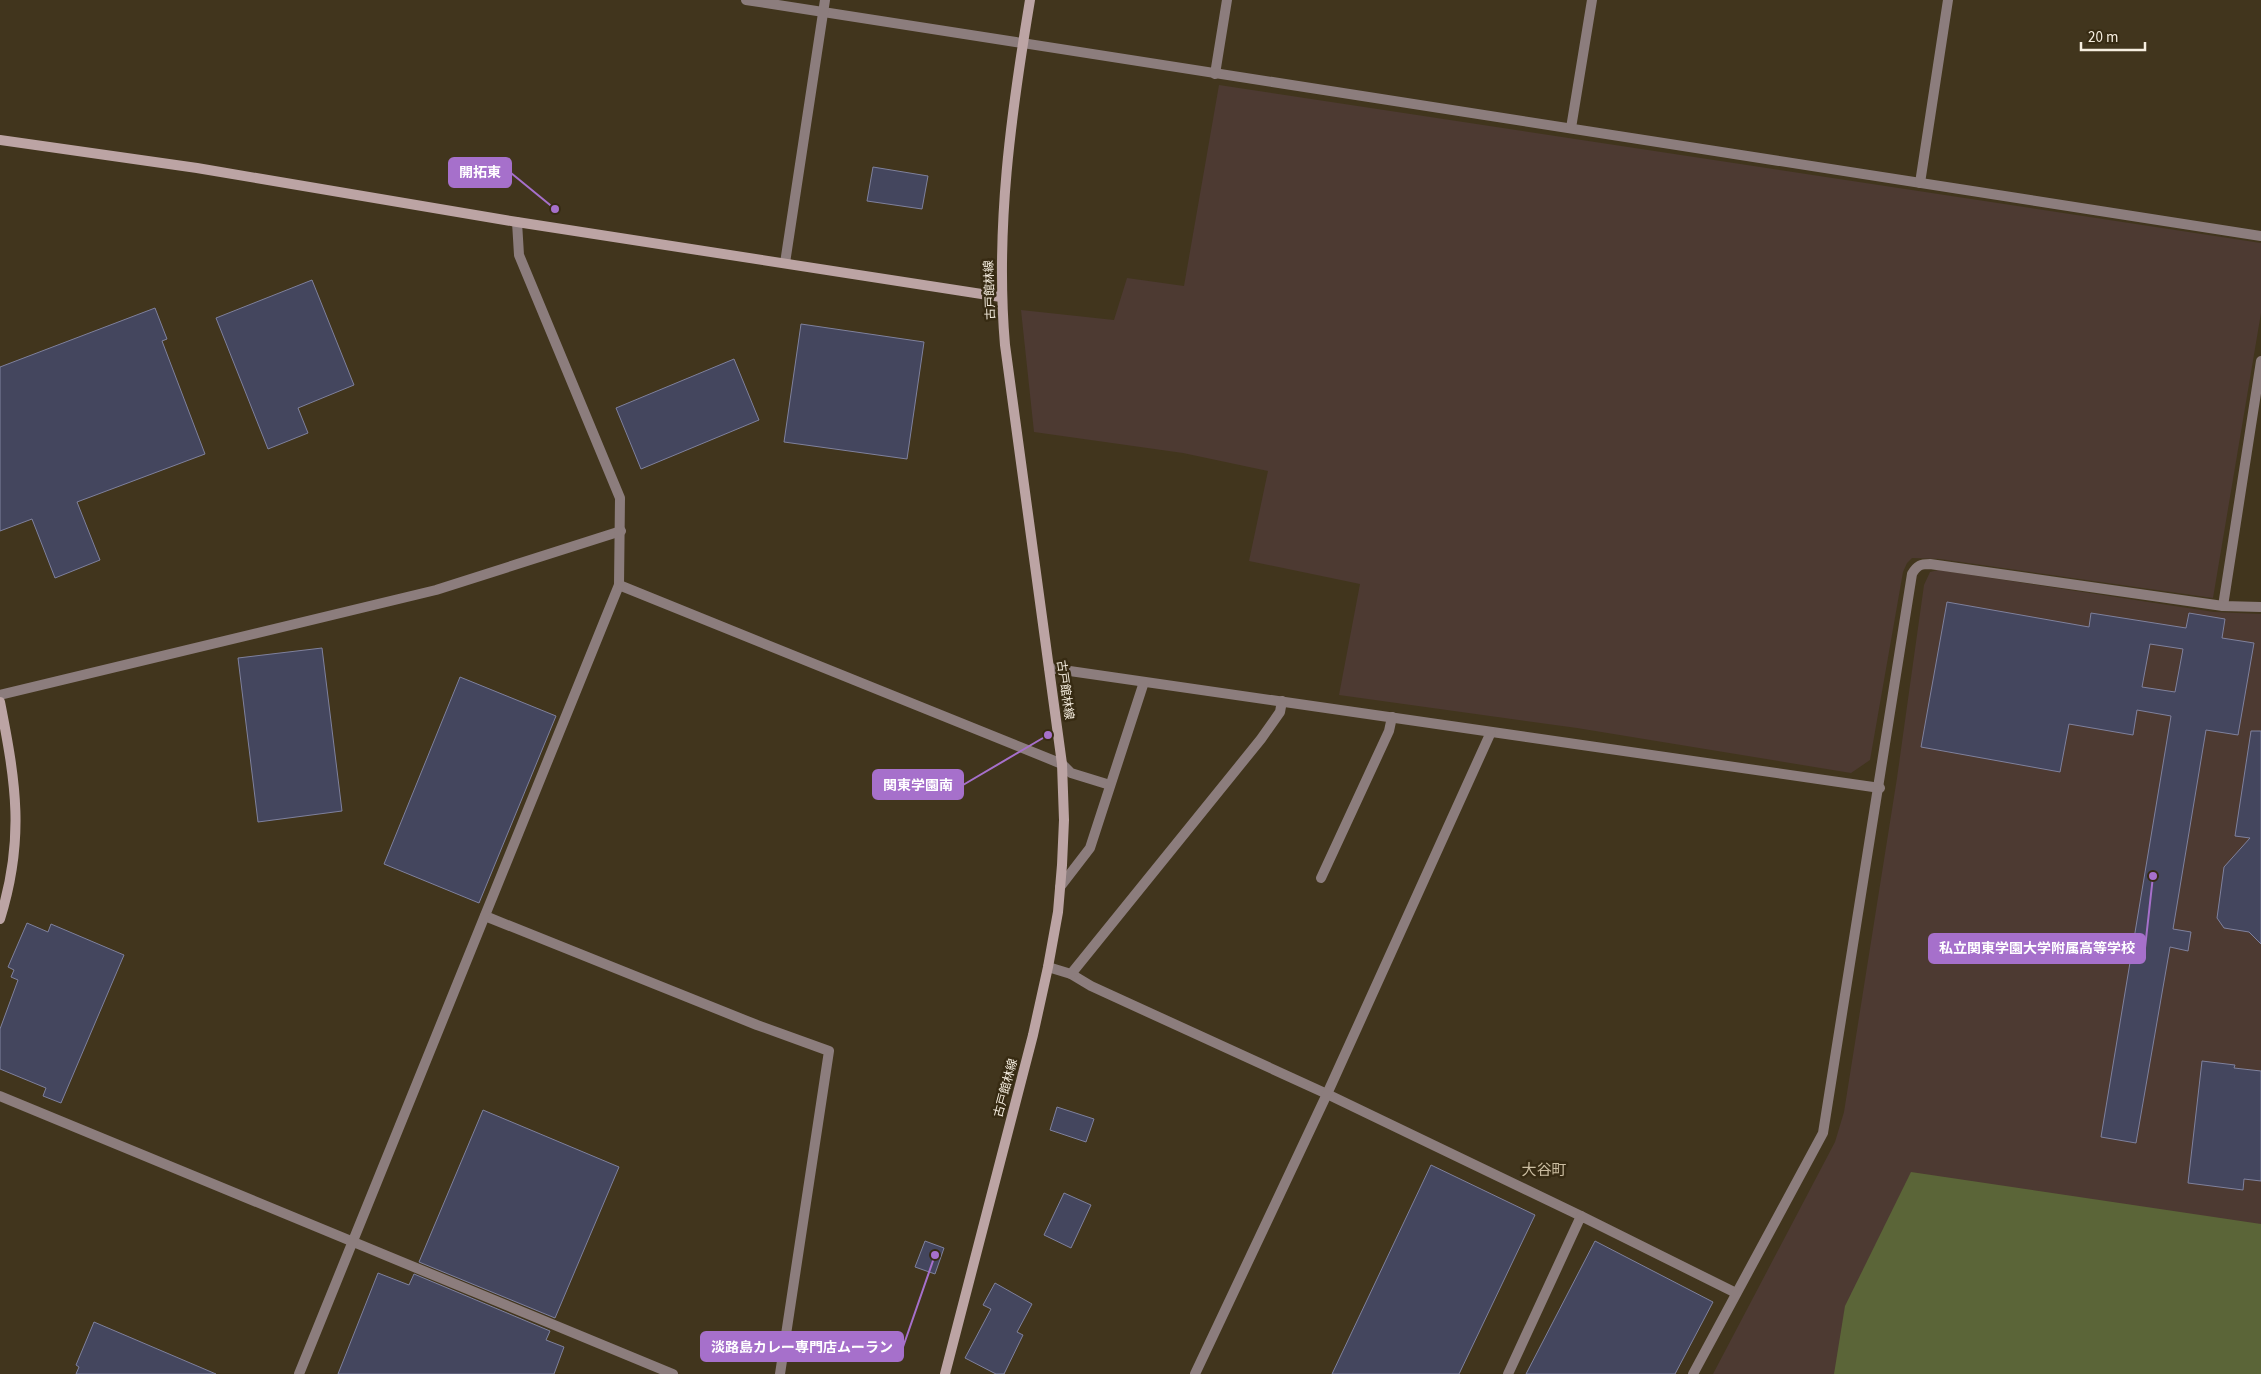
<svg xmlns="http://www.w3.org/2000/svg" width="2261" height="1374" font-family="'Source Sans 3','Noto Sans JP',sans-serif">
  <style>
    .education { fill: #4d3a32 }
    .green { fill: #5b6538 }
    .building { fill: #44465e; stroke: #7f819d; fill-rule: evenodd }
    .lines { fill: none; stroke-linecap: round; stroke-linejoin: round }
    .lane { stroke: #8c7d7d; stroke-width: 10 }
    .street { stroke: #8c7d7d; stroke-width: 10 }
    .secondary { stroke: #bca4a4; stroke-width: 10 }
    .labels { text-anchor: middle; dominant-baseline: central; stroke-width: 5; stroke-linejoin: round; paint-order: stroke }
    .street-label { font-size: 12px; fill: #f6eee0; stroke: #372b13 }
    .quarter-label { font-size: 15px; fill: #cbbda1; stroke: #372b13 }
    .leader { fill: none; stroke: #a670cb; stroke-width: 2 }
    .callout-dot { fill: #a670cb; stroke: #372b13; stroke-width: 2 }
    .callout { fill: #a670cb; stroke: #a670cb; stroke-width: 2 }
    .callout-label { font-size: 14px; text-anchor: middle; font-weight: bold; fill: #fff }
  </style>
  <rect width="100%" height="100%" fill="#41351d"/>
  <g class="education">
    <polygon points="1219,85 2261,243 2261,313 2213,598 1940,559 1912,558 1907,563 1903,572 1870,760 1851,773 1577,728 1339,695 1360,584 1249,561 1268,471 1183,453 1034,432 1021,310 1114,320 1127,278 1184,286"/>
    <polygon points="1938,570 2214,612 2261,614 2261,1374 1713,1374 1835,1142 1844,1112 1897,778 1924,585 1930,572"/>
  </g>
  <polygon class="green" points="1911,1172 2261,1224 2261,1374 1834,1374 1845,1306"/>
  <g class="building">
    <polygon points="873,167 928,176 922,209 867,201"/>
    <polygon points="312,280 354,385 298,408 308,433 268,449 216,318"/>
    <polygon points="155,308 167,339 162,341 205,454 77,502 100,560 55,578 32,519 0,531 0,367"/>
    <polygon points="801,324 924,342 907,459 784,442"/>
    <polygon points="734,359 759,420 641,469 616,408"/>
    <path d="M1947,602L2089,627L2091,613L2186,628L2189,613L2225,619L2222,638L2254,643L2238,735L2206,730L2173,929L2191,932L2188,951L2170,947L2136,1143L2101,1137L2171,716L2137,710L2133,735L2069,724L2060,772L1921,747ZM2150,644L2183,649L2175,692L2142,687Z"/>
    <polygon points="322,648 342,811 258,822 238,658"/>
    <polygon points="460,677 556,716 479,903 384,864"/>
    <polygon points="2251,731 2261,731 2261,944 2249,932 2224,928 2217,918 2224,867 2250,838 2235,836"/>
    <polygon points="27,923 48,932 51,924 124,955 61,1103 43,1096 46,1088 0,1069 0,1029 18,980 11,977 14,970 8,967"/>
    <polygon points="2202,1061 2235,1065 2234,1068 2261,1071 2261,1181 2244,1179 2243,1190 2188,1183"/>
    <polygon points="1057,1107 1094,1119 1086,1142 1050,1130"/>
    <polygon points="483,1110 619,1167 555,1318 419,1262"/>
    <polygon points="1431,1165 1535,1215 1459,1374 1332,1374"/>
    <polygon points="1064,1193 1091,1205 1071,1248 1044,1235"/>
    <polygon points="925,1241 944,1248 935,1274 915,1267"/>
    <polygon points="1595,1241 1713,1302 1675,1374 1526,1374"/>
    <polygon points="378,1273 409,1285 414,1274 550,1331 546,1340 564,1347 554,1374 338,1374"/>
    <polygon points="995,1283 1032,1304 1017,1332 1023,1335 1004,1374 996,1374 965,1358 991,1309 983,1305"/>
    <polygon points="94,1322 216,1374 76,1374 79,1367 76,1365"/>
  </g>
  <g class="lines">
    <polyline class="lane" points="1071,974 1091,986 1327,1094 1581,1216"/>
    <g class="street">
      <polyline points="746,0 2261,236"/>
      <polyline points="1215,74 1227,0"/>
      <polyline points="1571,128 1592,0"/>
      <polyline points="1920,183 1948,0"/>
      <polyline points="785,263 825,0"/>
      <polyline points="619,585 1062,764 1071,773 1110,785"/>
      <polyline points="2223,606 2261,361"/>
      <polyline points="1049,668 1880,788"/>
      <polyline points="0,695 436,590 621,531"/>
      <polyline points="1321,878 1389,731 1392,717"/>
      <polyline points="1060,887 1090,848 1144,682"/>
      <polyline points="485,916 757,1025 829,1051 780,1374"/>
      <polyline points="1048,967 1071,974 1261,739 1280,712 1282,701"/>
      <polyline points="0,1096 673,1374"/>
      <polyline points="299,1374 619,585 620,498 519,255 517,222"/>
      <polyline points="1195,1374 1327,1094 1491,732"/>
      <polyline points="1508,1374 1581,1216 1736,1293"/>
      <path d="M1693,1374L1823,1133L1912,574C1917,565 1921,564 1930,564L2223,606L2261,607"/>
    </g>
    <g class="secondary">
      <polyline points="0,140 197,168 517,222 1001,297"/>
      <path d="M0,702C16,783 25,839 0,919"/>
      <path d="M945,1374L1033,1035L1048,967L1058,912L1062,865L1064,820L1062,764L1005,345C995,229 1011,114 1030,0"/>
    </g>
  </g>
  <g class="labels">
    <g class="street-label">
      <text transform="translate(990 290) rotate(-92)">古戸館林線</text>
      <text transform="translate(1065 690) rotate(82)">古戸館林線</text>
      <text transform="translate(1006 1088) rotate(-75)">古戸館林線</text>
    </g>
    <g class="quarter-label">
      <text x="1544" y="1170">大谷町</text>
    </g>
  </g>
  <path class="leader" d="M555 209L511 173M1048 735L963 785M2153 876L2145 948M935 1255L903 1347"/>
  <g class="callout-dot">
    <circle cx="555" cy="209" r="5"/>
    <circle cx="1048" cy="735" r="5"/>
    <circle cx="2153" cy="876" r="5"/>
    <circle cx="935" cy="1255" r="5"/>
  </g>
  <g class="callout">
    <rect x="449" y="158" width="62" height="29" rx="5"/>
    <rect x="873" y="770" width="90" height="29" rx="5"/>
    <rect x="1929" y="934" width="216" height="29" rx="5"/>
    <rect x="701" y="1332" width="202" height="29" rx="5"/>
  </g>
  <g class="callout-label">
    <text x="480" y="177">開拓東</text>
    <text x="918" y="790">関東学園南</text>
    <text x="2037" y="953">私立関東学園大学附属高等学校</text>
    <text x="802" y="1352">淡路島カレー専門店ムーラン</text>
  </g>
  <path d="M2081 42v8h64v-8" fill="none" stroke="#f6eee0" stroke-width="2.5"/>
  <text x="2088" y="42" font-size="15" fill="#f6eee0" stroke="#372b13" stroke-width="4" paint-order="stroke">20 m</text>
</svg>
